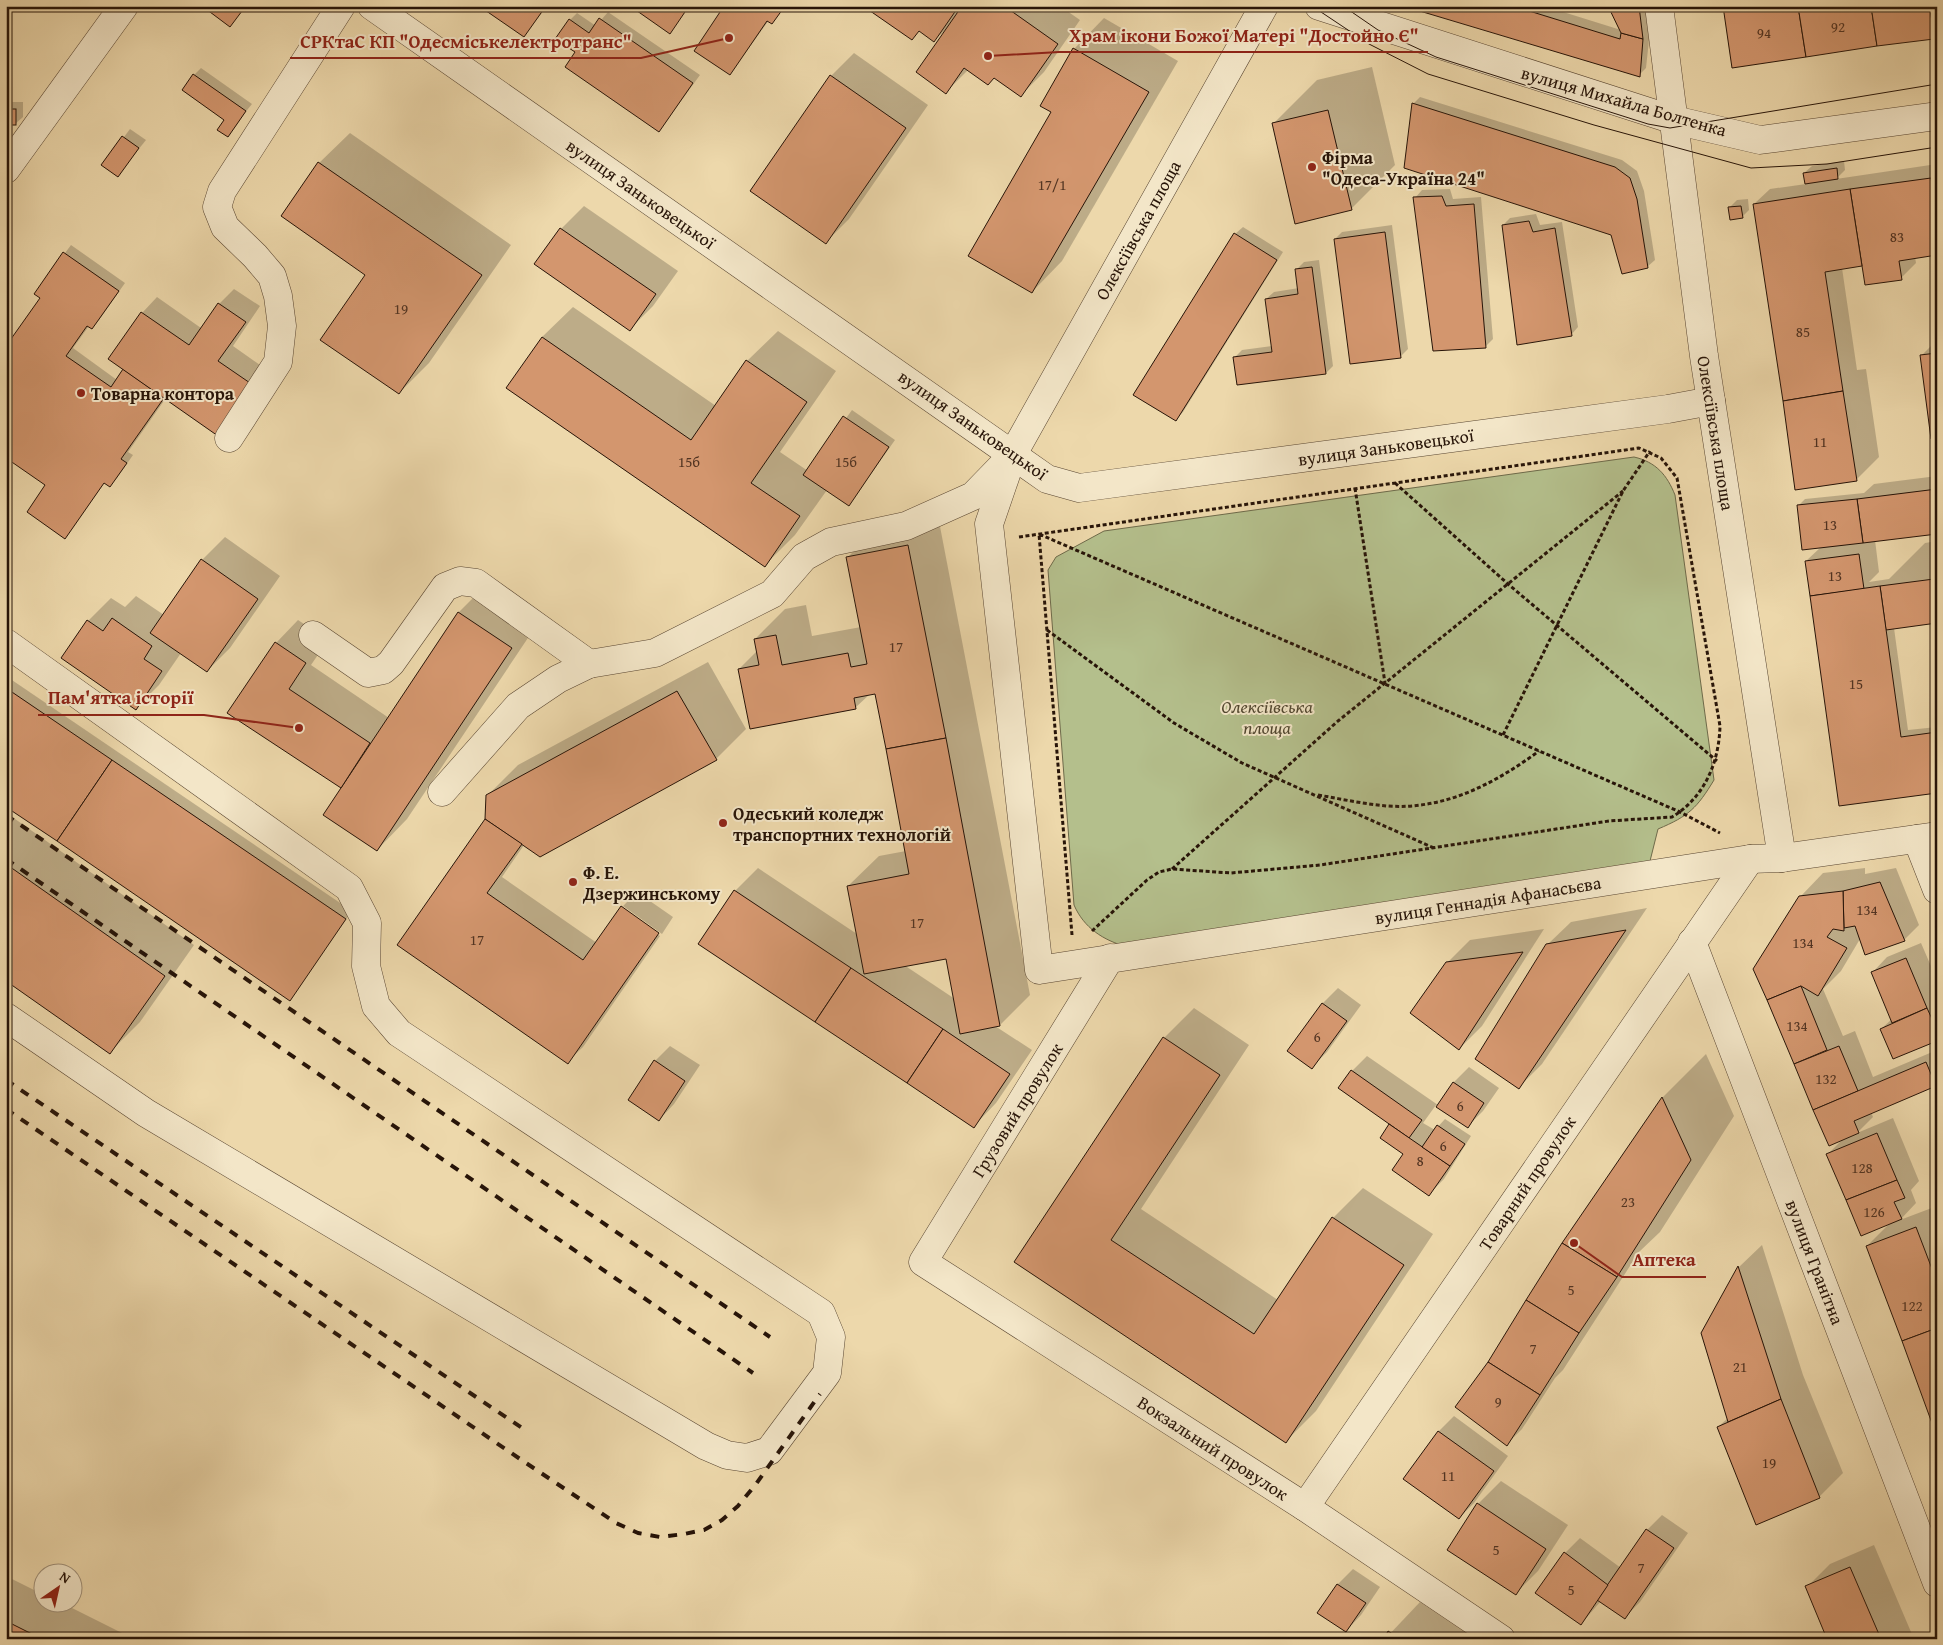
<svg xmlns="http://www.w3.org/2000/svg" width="1943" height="1645" font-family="'Gentium Book Plus',serif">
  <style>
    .green { fill: #b4bf8c; stroke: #6e6a4a }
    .shadow { fill: #0003; fill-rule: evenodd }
    .building { fill: #d3966e; stroke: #271408 }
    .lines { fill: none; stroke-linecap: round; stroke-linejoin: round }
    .minor-casing { stroke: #584531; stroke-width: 29 }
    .path { stroke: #271408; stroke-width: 3; stroke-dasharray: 4 2.5; stroke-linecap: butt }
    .minor { stroke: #f3e6c8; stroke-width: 28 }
    .tram { stroke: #271408; stroke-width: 1 }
    .rail { stroke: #271408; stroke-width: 4; stroke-dasharray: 9 9; stroke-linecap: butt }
    .poi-dot { fill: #8f2418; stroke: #f3e6c8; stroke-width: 2 }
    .labels { text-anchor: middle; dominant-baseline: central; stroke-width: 4; stroke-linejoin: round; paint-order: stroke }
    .number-label { font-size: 15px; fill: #523422 }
    .street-label { font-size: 18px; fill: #271408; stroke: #f3e6c8 }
    .poi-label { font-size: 18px; font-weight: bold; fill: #271408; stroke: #f3e6c8; text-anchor: start }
    .park-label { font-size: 18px; font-style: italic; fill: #514730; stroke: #f3e6c8 }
    .leader { fill: none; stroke: #8f2418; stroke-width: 2 }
    .callout-dot { fill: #8f2418; stroke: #f3e6c8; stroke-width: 2 }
    .callout-label { font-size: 19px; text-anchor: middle; font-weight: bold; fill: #8f2418; stroke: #f3e6c8; stroke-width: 4; stroke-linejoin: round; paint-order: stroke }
  </style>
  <rect width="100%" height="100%" fill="#edd8ab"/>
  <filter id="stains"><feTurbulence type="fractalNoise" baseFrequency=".004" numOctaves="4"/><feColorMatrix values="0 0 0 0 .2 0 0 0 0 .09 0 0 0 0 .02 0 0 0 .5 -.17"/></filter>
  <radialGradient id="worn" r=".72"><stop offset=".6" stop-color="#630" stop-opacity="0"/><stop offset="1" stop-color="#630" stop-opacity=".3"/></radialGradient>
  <path class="green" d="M1634,457C1656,462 1667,475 1675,495L1714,780C1697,808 1689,816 1658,829L1650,861L1127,947C1103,940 1084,928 1074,905L1048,570L1056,557L1104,531Z"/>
  <g class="shadow">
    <polygon points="481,6 547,6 524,36"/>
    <polygon points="632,6 690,6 669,32"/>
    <polygon points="726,6 786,6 772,23 769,20 730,74"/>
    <polygon points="866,6 1060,6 1080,20 1044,72 1021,95 995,77 968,70 946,92 948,28 934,40 920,30 912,38"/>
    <polygon points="1408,6 1544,6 1621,30 1609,6 1647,6 1650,31 1646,68 1639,75"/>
    <polygon points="608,12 700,75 659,131 576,52 570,20 577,13 596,26"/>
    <polygon points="1104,18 1178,61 1062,261 1032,292 1052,111 1074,49"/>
    <polygon points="854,53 928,105 849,219 826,242 831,76"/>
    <polygon points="1372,67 1395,165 1351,209 1273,124 1317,80"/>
    <polygon points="201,68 252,104 227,135 226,120 194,75"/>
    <polygon points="1420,97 1622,160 1637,171 1644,191 1655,260 1647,267 1612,234 1413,104"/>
    <polygon points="6,102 23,102 23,117 15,124 6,124"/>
    <polygon points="130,129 146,140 118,175 103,165"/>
    <polygon points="350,133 511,245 429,363 399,393 367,275 319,163"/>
    <polygon points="1844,161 1845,170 1836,179 1937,164 1937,254 1915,257 1916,263 1901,278 1863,265 1842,268 1857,370 1866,369 1879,457 1856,480 1754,204 1770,189 1806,184 1804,173 1812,166"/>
    <polygon points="1450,189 1453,199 1481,197 1493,339 1485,347 1415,198 1422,190"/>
    <polygon points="1748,199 1749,210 1742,217 1729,208 1737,200"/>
    <polygon points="584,206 678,271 653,306 630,329 561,229"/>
    <polygon points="1536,214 1540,225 1562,222 1578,327 1571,335 1503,225 1510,218"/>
    <polygon points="1392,225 1408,349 1401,356 1351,363 1335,239 1342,232"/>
    <polygon points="1243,227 1283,252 1183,412 1176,419 1235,234"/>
    <polygon points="71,245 125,283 99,320 92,328 89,326 73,348 117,380 125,369 110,359 142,313 157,297 201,328 219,304 234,289 260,306 233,346 267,370 233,419 166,398 128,452 133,455 117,478 110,485 105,482 65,537 47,485 42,297 35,293"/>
    <polygon points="1319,260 1333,366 1326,373 1235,357 1242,350 1272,346 1266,299 1274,292 1299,288 1297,269 1304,262"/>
    <polygon points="573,307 716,406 747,361 778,331 836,371 780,452 808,471 852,410 895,440 849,505 827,490 795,535 765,565 542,337"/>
    <polygon points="1937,340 1937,437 1921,356"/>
    <polygon points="1937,476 1937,533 1875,540 1879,572 1869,582 1889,579 1925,543 1937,541 1937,622 1894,628 1908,730 1937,727 1937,791 1840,804 1806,561 1821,547 1798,506 1805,499 1864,493 1874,484"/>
    <path d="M938,516L1030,995L1000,1025L995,1026L1032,1050L996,1103L974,1126L700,943L735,891L758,868L857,934L848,886L879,856L906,851L876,693L870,694L855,708L739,669L757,651L755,639L785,609L806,605L812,636L861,627L848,557L878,527ZM947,957L955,999L904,965Z"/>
    <polygon points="225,537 280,576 230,648 207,671 181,653 159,685 136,708 88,621 111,598 125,607 136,596 164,615 202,560"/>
    <polygon points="489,582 542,617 407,819 377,850 342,788 229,713 276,643 298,620 328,640 311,665 389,718 459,612"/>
    <polygon points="708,662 746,729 716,759 524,845 502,877 597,943 622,907 637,892 673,917 662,934 623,906 623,909 660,936 583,1047 567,1062 399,944 486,819 488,795 518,765"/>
    <polygon points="6,676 352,911 290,999 6,806"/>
    <polygon points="8,814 194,945 140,1022 110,1052 6,980 6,816"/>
    <polygon points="1865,868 1865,874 1896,868 1919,925 1904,940 1860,939 1841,971 1823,989 1843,1036 1855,1031 1873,1077 1937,1050 1937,1084 1871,1112 1873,1117 1857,1133 1893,1118 1919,1181 1911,1190 1916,1203 1900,1220 1937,1206 1937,1423 1867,1246 1891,1222 1828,1154 1844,1138 1829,1144 1768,999 1800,897 1823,873"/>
    <polygon points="1647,908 1542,1064 1519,1087 1547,945 1571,922"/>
    <polygon points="1544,929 1482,1026 1459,1049 1447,963 1470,940"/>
    <polygon points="1921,943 1937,980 1937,1040 1881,1029 1892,1019 1872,973 1887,957"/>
    <polygon points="1338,988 1361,1005 1327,1052 1312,1067 1289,1051 1323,1003"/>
    <polygon points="1194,1008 1249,1045 1141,1209 1278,1300 1333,1218 1363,1188 1433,1234 1316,1411 1286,1441 1015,1262 1164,1038"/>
    <polygon points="670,1046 700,1065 674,1104 659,1120 655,1061"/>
    <polygon points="1706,1054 1734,1116 1660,1232 1639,1252 1563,1370 1555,1378 1522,1429 1507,1444 1563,1243 1663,1097"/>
    <polygon points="1367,1056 1438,1105 1454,1082 1469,1067 1499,1088 1483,1111 1467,1127 1436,1105 1423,1123 1435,1130 1445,1119 1471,1136 1444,1179 1429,1194 1405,1153 1381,1138 1391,1124 1352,1071"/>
    <polygon points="1762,1245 1803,1375 1843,1473 1820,1496 1757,1523 1718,1427 1728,1418 1702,1333 1739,1267"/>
    <polygon points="1454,1416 1508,1456 1474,1503 1459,1518 1438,1432"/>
    <polygon points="1501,1481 1568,1525 1538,1571 1515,1594 1478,1504"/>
    <polygon points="1662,1515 1688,1533 1640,1602 1625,1617 1601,1601 1581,1624 1565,1553 1580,1538 1621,1568 1647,1530"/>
    <polygon points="1874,1545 1914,1639 1816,1639 1827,1634 1807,1587 1830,1564"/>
    <polygon points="1353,1569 1380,1587 1361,1615 1346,1631 1319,1612 1338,1584"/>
    <polygon points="6,1576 42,1594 42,1602 60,1602 124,1634 122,1639 6,1639"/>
    <polygon points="1420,1602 1475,1639 1385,1639"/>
  </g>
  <g class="building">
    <polygon points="202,6 244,6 245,7 230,27"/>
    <polygon points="479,6 546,6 524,37"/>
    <polygon points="630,6 689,6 670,34"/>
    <polygon points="724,6 785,6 772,24 767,21 730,75 694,51"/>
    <polygon points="863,6 959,6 934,42 919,31 912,40"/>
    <polygon points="962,6 1008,6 1007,8 1058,44 1021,97 994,78 988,85 964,68 946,94 916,72"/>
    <polygon points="1403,6 1513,6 1620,39 1621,33 1643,39 1640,77"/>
    <polygon points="1608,6 1639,6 1643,39 1621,33"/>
    <polygon points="1723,6 1798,6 1806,57 1732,68"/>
    <polygon points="1798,6 1871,6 1877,46 1806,57"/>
    <polygon points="1871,6 1930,6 1934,39 1877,46"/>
    <polygon points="1930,6 1937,6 1937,39 1934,39"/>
    <polygon points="599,18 693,83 659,132 565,67 575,52 555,39 569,19 589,33"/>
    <polygon points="1073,48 1149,92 1032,293 968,256 1051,112 1040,106"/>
    <polygon points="193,74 246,111 228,137 217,130 224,120 182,90"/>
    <polygon points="830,75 906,128 826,244 750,191"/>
    <polygon points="1412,103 1615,167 1630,178 1637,199 1648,268 1622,274 1611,235 1404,168"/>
    <rect x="6" y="109" width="10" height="16"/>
    <polygon points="1328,110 1352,210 1295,224 1272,123"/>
    <polygon points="122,136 139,148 118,177 101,165"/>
    <polygon points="318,162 482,275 399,394 320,340 365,275 281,216"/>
    <polygon points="1837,168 1838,179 1805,184 1803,173"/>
    <polygon points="1937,177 1937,217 1931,178"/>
    <polygon points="1931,178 1937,217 1937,255 1899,261 1902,280 1865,285 1850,189"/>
    <polygon points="1850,189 1862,266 1825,272 1843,391 1783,401 1753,204"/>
    <polygon points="1442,196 1446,206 1474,204 1486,348 1433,351 1413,197"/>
    <polygon points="1741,206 1743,218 1730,220 1728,207"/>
    <polygon points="1529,221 1533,232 1555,228 1572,336 1517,345 1502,225"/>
    <polygon points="560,228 656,294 630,331 534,264"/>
    <polygon points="1385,232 1401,358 1350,364 1334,239"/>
    <polygon points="1234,233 1277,260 1176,421 1133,395"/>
    <polygon points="63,252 119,291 92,329 87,326 66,356 111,387 123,369 164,398 121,459 127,463 110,487 104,483 65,539 27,512 45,485 6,458 6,346 40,298 34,294"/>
    <polygon points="1312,267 1326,374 1237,385 1233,357 1272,352 1265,299 1298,294 1295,269"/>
    <polygon points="218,303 246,322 218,361 253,385 218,436 108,359 141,312 189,345"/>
    <polygon points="542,337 691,440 746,360 807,402 751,483 800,516 765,567 506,388"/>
    <polygon points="1937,353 1937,438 1931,439 1920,355"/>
    <polygon points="1843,391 1857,481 1795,490 1783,401"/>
    <polygon points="843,416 889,447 849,506 803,475"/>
    <polygon points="1937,489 1937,534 1863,543 1857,499"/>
    <polygon points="1857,499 1863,543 1802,550 1797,505"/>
    <polygon points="908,545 946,738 886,749 875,694 854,698 856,709 750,729 738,669 759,665 754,639 776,635 782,665 848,653 851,667 867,664 846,557"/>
    <polygon points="1859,554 1864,589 1810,596 1805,561"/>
    <polygon points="201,559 258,599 207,672 150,633"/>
    <polygon points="1934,579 1937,623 1886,630 1880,586"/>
    <polygon points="1880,586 1901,737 1937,732 1937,793 1839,806 1810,596"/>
    <polygon points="458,612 512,648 377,851 323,815"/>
    <polygon points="112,618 152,646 144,659 162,671 136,710 61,658 87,620 103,631"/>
    <polygon points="275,642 306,663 289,689 370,743 341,788 227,713"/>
    <polygon points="6,688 112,760 57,841 6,807"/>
    <polygon points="677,691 717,760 540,857 485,819 486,795"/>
    <polygon points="946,738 1000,1026 960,1034 946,959 864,974 847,886 909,874 886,749"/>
    <polygon points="112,760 346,919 290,1001 57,841"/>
    <polygon points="485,819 522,844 487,893 583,960 621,906 659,933 568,1064 397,945"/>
    <polygon points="6,864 165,976 110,1054 6,981"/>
    <polygon points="1880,882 1905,941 1865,955 1855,926 1844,928 1843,891"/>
    <polygon points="734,890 851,968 815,1022 698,944"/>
    <polygon points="1843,891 1844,931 1833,929 1827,937 1847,948 1818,996 1801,986 1767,1000 1753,969 1799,896"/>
    <polygon points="1626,930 1519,1089 1475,1059 1546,944"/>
    <polygon points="1523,952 1459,1050 1410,1013 1446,962"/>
    <polygon points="1906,958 1927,1008 1892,1023 1871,972"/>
    <polygon points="851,968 943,1029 907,1083 815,1022"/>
    <polygon points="1801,986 1827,1050 1794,1064 1767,1000"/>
    <polygon points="1322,1003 1347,1021 1312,1069 1287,1051"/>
    <polygon points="1927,1008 1937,1030 1937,1041 1893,1059 1880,1029"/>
    <polygon points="943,1029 1010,1074 974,1128 907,1083"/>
    <polygon points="1163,1037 1220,1075 1111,1240 1254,1334 1332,1217 1404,1265 1286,1443 1014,1262"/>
    <polygon points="1839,1046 1858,1091 1813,1110 1794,1064"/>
    <polygon points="654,1060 685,1081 659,1121 628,1100"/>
    <polygon points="1926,1062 1936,1086 1854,1121 1859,1133 1829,1146 1813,1110"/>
    <polygon points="1351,1070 1422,1120 1409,1138 1338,1088"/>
    <polygon points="1453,1082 1484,1103 1468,1128 1436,1107"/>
    <polygon points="1662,1097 1691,1160 1617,1277 1562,1243"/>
    <polygon points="1389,1124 1450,1166 1429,1196 1392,1170 1403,1154 1380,1138"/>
    <polygon points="1437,1125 1465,1144 1450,1166 1422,1147"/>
    <polygon points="1877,1133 1897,1180 1846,1200 1826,1154"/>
    <polygon points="1937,1163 1937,1178 1932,1165"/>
    <polygon points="1897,1180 1905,1198 1894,1202 1902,1219 1861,1236 1846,1200"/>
    <polygon points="1916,1227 1937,1282 1937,1328 1902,1341 1866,1246"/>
    <polygon points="1562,1243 1617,1277 1579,1333 1526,1300"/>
    <polygon points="1738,1266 1781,1399 1728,1422 1701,1333"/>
    <polygon points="1526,1300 1579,1333 1540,1395 1488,1362"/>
    <polygon points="1937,1328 1937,1424 1933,1426 1902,1341"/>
    <polygon points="1488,1362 1540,1395 1507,1446 1455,1407"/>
    <polygon points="1781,1399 1820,1498 1756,1525 1717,1427"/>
    <polygon points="1438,1431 1494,1471 1459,1519 1403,1479"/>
    <polygon points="1477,1503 1546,1549 1516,1595 1447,1550"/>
    <polygon points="1646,1529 1674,1548 1625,1619 1597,1600"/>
    <polygon points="1564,1552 1608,1585 1581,1625 1535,1593"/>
    <polygon points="1850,1567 1881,1639 1827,1639 1805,1586"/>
    <polygon points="1337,1584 1366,1603 1346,1632 1317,1613"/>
    <polygon points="6,1621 42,1639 6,1639"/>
    <polygon points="1388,1631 1400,1639 1384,1639"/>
  </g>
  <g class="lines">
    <defs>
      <g id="minor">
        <polyline points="372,6 1047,479 1079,488 1668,409 1711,401"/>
        <polyline points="1264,6 1013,454 989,524 1039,970 1750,859 1782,858 1937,836"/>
        <polyline points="1319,6 1674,120 1760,140 1937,116"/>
        <polyline points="1659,6 1704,356 1782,858"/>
        <polyline points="6,169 124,6"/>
        <polyline points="229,438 278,362 282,326 278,296 272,276 255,256 225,227 217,207 222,191 341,6"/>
        <polyline points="313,635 368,673 383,670 391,663 445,587 460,581 476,583 589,664"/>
        <polyline points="6,643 349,888 367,923 366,966 376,1006 399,1033 821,1313 831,1337 827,1373 769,1451 747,1458 727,1455 706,1446 146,1113 6,1017"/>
        <polyline points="442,792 518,706 558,679 589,664 655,653 772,594 804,557 831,542 906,526 973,496 1007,461"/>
        <polyline points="1917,839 1937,890"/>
        <polyline points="1692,942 1937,1583"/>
        <polyline points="1110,958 923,1262 1305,1507 1501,1639"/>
        <polyline points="1305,1507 1750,859"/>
      </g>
    </defs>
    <use href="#minor" class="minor-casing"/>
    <g class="path">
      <polyline points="1395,483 1508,584 1717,761"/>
      <polyline points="1355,488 1385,683"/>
      <path d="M1019,537L1639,448L1661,458L1677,478L1720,726C1719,762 1705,797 1672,817L1609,821L1320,865L1231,873L1172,869L1159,872L1147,880L1092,931"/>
      <polyline points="1047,630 1174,723 1242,763 1434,848"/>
      <polyline points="1503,735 1623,491 1650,451"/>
      <path d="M1318,795C1341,799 1364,804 1387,806C1445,810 1494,784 1539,751"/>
      <polyline points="1172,869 1338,721 1623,491"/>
      <polyline points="1072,935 1039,534 1680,812 1720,833"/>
    </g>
    <use href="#minor" class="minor"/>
    <g class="tram">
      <polyline points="1312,6 1369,44 1428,74 1594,125 1751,168 1827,164 1937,147"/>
      <polyline points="1343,6 1378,30 1436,57 1648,124 1670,128 1937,84"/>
    </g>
    <g class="rail">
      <polyline points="6,815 770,1337"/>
      <polyline points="6,859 753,1373"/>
      <polyline points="6,1080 528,1432"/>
      <polyline points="6,1109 523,1461 616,1523 638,1533 660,1537 684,1534 704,1530 722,1520 738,1506 756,1484 820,1394"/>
    </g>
  </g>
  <g class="poi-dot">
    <circle cx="1312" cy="167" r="5"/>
    <circle cx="81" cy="393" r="5"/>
    <circle cx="723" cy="823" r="5"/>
    <circle cx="573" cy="882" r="5"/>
  </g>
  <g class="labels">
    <g class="number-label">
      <text x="1838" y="26">92</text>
      <text x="1764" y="32">94</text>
      <text x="1052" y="184">17/1</text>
      <text x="1897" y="236">83</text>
      <text x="401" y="308">19</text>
      <text x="1803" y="331">85</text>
      <text x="1820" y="441">11</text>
      <text x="689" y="461">15б</text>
      <text x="846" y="461">15б</text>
      <text x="1830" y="524">13</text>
      <text x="1835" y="575">13</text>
      <text x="896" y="646">17</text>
      <text x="1856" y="683">15</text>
      <text x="1867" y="909">134</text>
      <text x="917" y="922">17</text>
      <text x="477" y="939">17</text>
      <text x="1803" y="942">134</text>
      <text x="1797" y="1025">134</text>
      <text x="1317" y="1036">6</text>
      <text x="1826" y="1078">132</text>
      <text x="1460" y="1105">6</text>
      <text x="1443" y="1145">6</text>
      <text x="1420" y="1160">8</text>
      <text x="1862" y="1167">128</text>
      <text x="1628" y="1201">23</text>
      <text x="1874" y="1211">126</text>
      <text x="1571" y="1289">5</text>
      <text x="1912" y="1305">122</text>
      <text x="1533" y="1348">7</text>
      <text x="1740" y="1366">21</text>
      <text x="1498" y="1401">9</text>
      <text x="1769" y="1462">19</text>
      <text x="1448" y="1475">11</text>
      <text x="1496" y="1549">5</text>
      <text x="1641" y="1567">7</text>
      <text x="1571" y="1589">5</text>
    </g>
    <g class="street-label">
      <text transform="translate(1624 101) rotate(16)">вулиця Михайла Болтенка</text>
      <text transform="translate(641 194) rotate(35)">вулиця Заньковецької</text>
      <text transform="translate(1138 230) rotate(-61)">Олексіївська площа</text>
      <text transform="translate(973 425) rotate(35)">вулиця Заньковецької</text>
      <text transform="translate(1716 433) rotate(81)">Олексіївська площа</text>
      <text transform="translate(1386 447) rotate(-8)">вулиця Заньковецької</text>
      <text transform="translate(1488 900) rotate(-9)">вулиця Геннадія Афанасьєва</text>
      <text transform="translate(1017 1110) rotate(-58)">Грузовий провулок</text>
      <text transform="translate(1527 1183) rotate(-56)">Товарний провулок</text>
      <text transform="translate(1815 1262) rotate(69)">вулиця Гранітна</text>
      <text transform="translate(1213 1448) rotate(33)">Вокзальний провулок</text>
    </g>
    <g class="poi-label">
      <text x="1322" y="157">Фірма<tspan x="1322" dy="21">"Одеса-Україна 24"</tspan></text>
      <text x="91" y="393">Товарна контора</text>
      <text x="733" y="813">Одеський коледж<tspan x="733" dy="21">транспортних технологій</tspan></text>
      <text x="583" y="872">Ф. Е.<tspan x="583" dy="21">Дзержинському</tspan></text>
    </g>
    <g class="park-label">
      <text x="1267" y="706">Олексіївська<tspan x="1267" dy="21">площа</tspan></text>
    </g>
  </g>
  <path class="leader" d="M988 56L1059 52H1428M729 38L641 58H290M299 728L204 715H38M1574 1243L1622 1277H1706"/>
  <g class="callout-dot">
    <circle cx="988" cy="56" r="5"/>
    <circle cx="729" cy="38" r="5"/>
    <circle cx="299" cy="728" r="5"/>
    <circle cx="1574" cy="1243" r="5"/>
  </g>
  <g class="callout-label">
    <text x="1244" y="42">Храм ікони Божої Матері "Достойно Є"</text>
    <text x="466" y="48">СРКтаС КП "Одесміськелектротранс"</text>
    <text x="121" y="704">Пам'ятка історії</text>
    <text x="1664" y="1266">Аптека</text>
  </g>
  <rect width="1943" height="1645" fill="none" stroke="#edd8ab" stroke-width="25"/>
  <rect x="8" y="8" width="1928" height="1630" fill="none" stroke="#271408" stroke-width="2.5"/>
  <rect x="12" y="12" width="1918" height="1620" fill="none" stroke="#271408"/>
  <g transform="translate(58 1588) rotate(34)"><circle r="24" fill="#f3e6c8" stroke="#a1927b"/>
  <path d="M0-4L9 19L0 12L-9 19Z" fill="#8f2418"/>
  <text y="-8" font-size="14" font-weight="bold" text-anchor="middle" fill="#271408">N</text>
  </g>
  <rect width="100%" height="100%" filter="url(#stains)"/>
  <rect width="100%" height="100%" fill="url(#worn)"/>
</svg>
